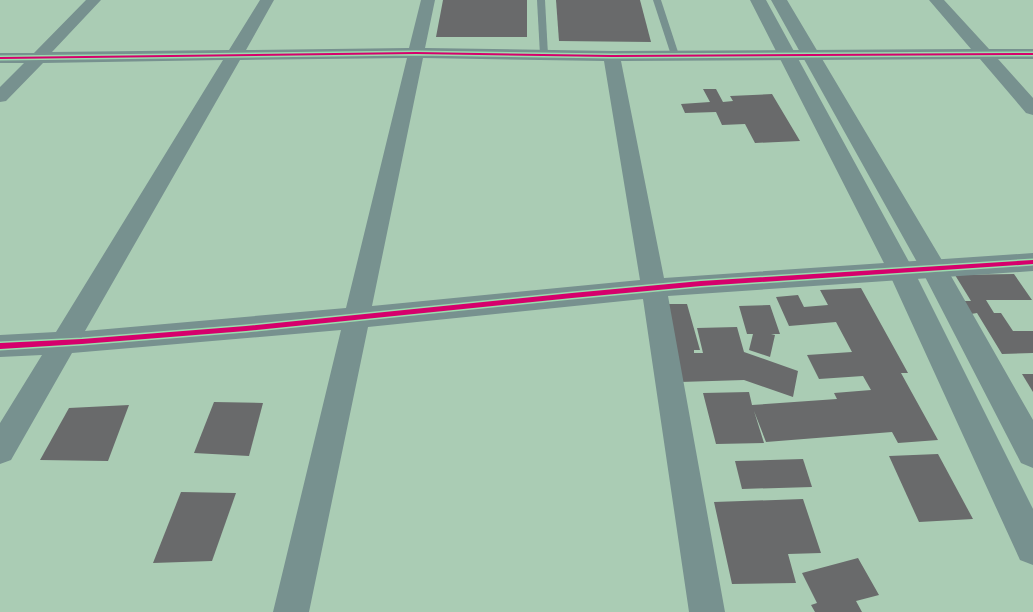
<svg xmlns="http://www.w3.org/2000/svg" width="1033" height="612" font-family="'PT Sans',sans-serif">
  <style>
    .building { fill: #696a6b }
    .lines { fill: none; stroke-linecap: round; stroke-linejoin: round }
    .service { fill: #77918f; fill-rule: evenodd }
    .minor { fill: #77918f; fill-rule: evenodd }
    .tertiary { fill: #77918f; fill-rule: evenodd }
    .cycleway-casing { stroke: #9bdbae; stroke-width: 3 }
    .cycleway { fill: #d6006c; fill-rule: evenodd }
  </style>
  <rect width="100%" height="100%" fill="#aaccb4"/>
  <g class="building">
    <polygon points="443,0 527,0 527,37 436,37"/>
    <polygon points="556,0 640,0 651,42 559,41"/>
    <polygon points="703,89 716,89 723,102 733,101 730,96 772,94 800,141 755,143 745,124 722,125 716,112 685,113 681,104 710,102"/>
    <polygon points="1014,274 1032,300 986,300 994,313 1001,313 1013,331 1033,331 1033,353 1002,354 977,313 971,314 963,301 971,301 955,275"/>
    <polygon points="861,288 908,373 901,373 938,440 898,443 892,432 766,442 754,411 764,443 716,444 703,393 749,392 752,405 837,399 834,393 871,390 863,376 819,379 807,355 852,352 836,322 789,326 776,297 798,295 804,307 828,305 820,290"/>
    <polygon points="663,304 687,304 700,350 694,350 694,353 703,353 697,328 737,327 744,352 798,371 793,397 744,380 680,382"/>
    <polygon points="770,305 780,334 771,334 775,335 770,357 749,350 753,334 747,334 739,306"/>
    <polygon points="1022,374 1033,374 1033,392"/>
    <polygon points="214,402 263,403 249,456 194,453"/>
    <polygon points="129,405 108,461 40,460 69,408"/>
    <polygon points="938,454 973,519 919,522 889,456"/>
    <polygon points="803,459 812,487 742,489 735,461"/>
    <polygon points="181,492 236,493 212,561 153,563"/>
    <polygon points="803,499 821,553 788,554 796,583 732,584 714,502"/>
    <polygon points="858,558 879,595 856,601 862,612 815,612 811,605 817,603 802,573"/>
  </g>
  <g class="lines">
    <g class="service">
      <polygon points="537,0 545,0 548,55 544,58 540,55"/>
      <polygon points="653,0 661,0 679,55 678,57 671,55"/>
    </g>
    <path class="minor" d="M86,0H101L52,52L229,50L260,0H274L246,50L409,48L421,0H435L425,48L612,51L971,49L929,0H944L989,49H1033V59H998L1033,98V115L1026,113L980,59L621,61L664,278L1033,253V271L668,296L725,612H689L643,299L368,327L309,612H273L341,330L72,353L11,460L0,464V423L42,355L0,357V335L56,332L223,60L43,63L6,101L0,102V87L24,63H0V53H34ZM407,58L346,308L85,331L240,60ZM423,58L604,61L640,280L372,306Z"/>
    <g class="tertiary">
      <polygon points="750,0 766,0 914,271 1033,509 1033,565 1020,560 888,271"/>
      <polygon points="771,0 787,0 943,262 1033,420 1033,468 1021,463 922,271"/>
    </g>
    <defs>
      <g id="cycleway">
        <polygon points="416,52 612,55 1033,53 1033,55 612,57 416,54 0,59 0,57"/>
        <polygon points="1033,260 1033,264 701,286 572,298 246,331 82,344 0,349 0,343 82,339 246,326 572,293 701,281"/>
      </g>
    </defs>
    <use href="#cycleway" class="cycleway-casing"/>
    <use href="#cycleway" class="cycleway"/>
  </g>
</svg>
